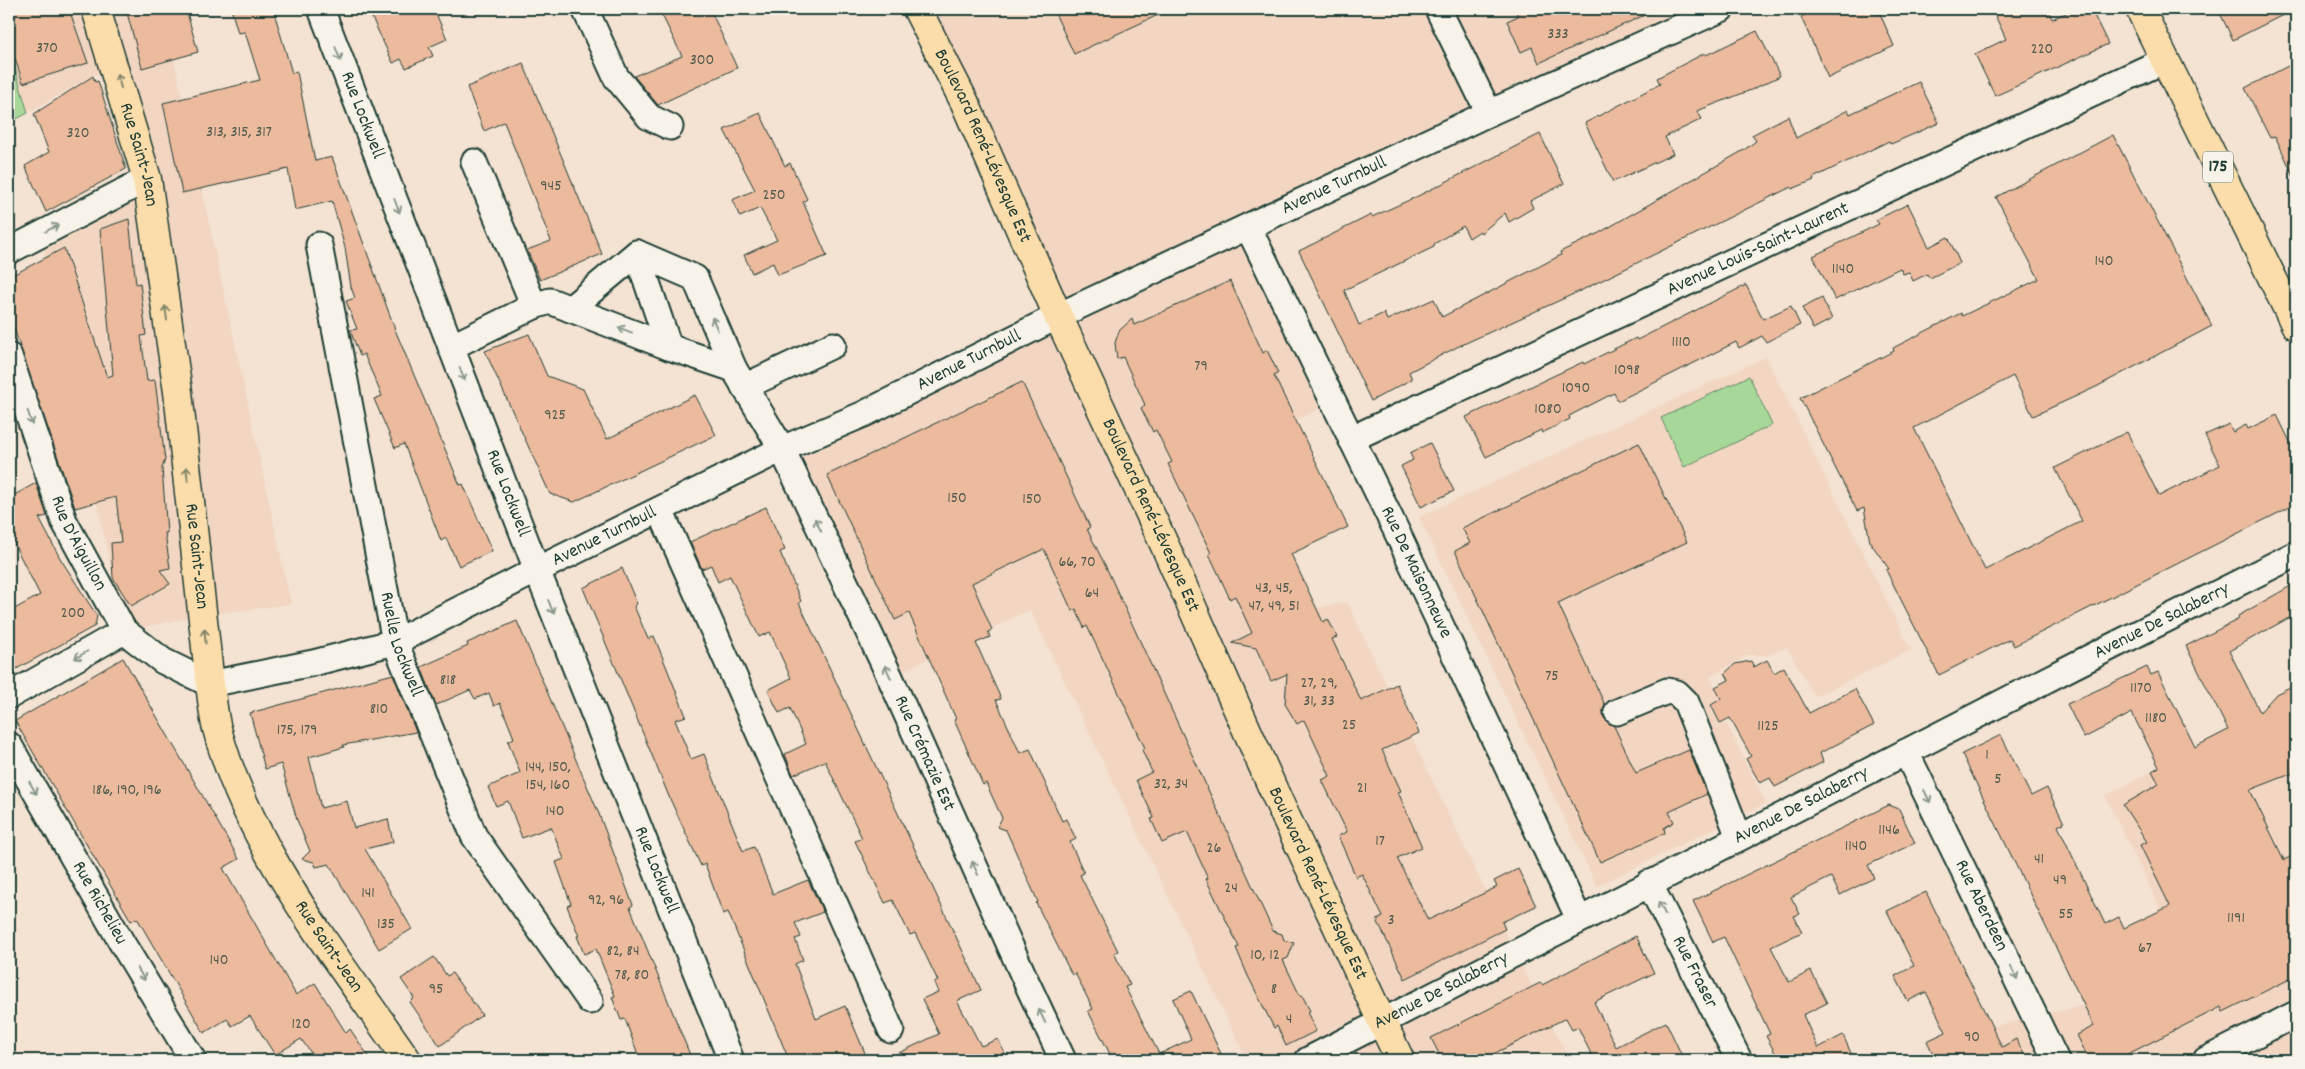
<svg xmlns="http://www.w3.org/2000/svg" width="2305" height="1069" font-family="Dekko,sans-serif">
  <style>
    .built { fill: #f2d6c2 }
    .green { fill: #a8d899; stroke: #648a66 }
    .building { fill: #ecba9d; stroke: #1f3d34 }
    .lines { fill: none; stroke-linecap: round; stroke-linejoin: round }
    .minor-casing { stroke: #1f3d34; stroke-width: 29 }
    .major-casing { stroke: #1f3d34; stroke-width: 31 }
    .minor { stroke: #f7f3e8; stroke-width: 25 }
    .major { stroke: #fbddab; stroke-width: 28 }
    .oneway { stroke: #8b988e }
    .oneway2 { stroke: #82856a }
    .labels { text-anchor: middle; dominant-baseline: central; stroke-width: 4; stroke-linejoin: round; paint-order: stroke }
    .number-label { font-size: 16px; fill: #525c4e }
    .shield { fill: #f7f3e8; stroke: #60746a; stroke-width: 1 }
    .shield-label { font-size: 18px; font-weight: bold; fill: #1f3d34 }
    .street-label { font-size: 19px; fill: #1f3d34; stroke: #f7f3e8 }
  </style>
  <rect width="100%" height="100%" fill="#f4e2d2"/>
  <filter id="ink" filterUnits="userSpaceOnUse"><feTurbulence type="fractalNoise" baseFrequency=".02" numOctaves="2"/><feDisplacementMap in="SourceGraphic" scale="10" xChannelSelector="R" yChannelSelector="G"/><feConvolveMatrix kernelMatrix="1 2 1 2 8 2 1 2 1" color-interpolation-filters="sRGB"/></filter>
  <g filter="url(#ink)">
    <g class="built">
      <polygon points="9,9 163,9 291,604 203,615 124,631 41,234 146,179 114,64 9,123"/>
      <polygon points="913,9 1724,9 1248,227 1333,402 1233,451 1317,608 1347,602 1515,953 1570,1060 1247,1060 1030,610 890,677 782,449 1058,316"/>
      <polygon points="1766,357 1911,650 1815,697 1787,647 1769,655 1748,655 1710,677 1720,699 1710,704 1720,725 1726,723 1766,803 1597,886 1419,517"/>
      <polygon points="2259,714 2296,766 2296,1060 1919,1060 1978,1030 2085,1005 2184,956 2105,796"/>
    </g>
    <g class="green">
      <polygon points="9,48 28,113 9,123"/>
      <polygon points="1749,376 1772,425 1684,467 1661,418"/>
    </g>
    <g class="building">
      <polygon points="9,9 69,9 88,63 23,83 9,40"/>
      <polygon points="126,9 186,9 198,52 142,68"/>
      <polygon points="231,9 273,9 292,73 297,72 315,161 332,157 396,332 460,485 463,484 492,551 459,566 446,538 441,541 404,444 395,448 374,399 382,396 364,354 360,356 350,330 357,329 346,301 355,298 351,287 345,248 332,201 295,210 288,169 182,193 163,103 260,80 245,32 238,33"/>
      <polygon points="368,9 434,9 447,39 429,47 433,56 406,68 401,59 393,63"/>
      <polygon points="659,9 710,9 737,68 658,105 634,76 682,56"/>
      <polygon points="1053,9 1171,9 1074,54"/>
      <polygon points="1514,9 1658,9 1539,63 1532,47 1521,52 1507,21 1518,16"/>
      <polygon points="1817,9 1878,9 1894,46 1828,78 1801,17"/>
      <polygon points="1992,9 2048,9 2052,19 2075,9 2091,9 2108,44 1995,96 1975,54 2006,39"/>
      <polygon points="2218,9 2295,9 2233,40"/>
      <polygon points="1757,31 1780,76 1751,90 1697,111 1702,119 1665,137 1673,154 1613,182 1585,123 1660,84 1657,78 1705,53 1706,55"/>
      <polygon points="2296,62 2296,181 2275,136 2270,138 2245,88"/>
      <polygon points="523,63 602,254 540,280 527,250 551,241 504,122 484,131 467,87"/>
      <polygon points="93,76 95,82 98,81 126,169 46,212 25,166 49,152 34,114"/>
      <polygon points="1919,82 1939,123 1891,144 1889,141 1813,178 1814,180 1792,189 1791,187 1578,292 1457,347 1409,372 1412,379 1371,401 1299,251 1371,215 1372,217 1418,196 1540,134 1564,184 1530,201 1533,208 1509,222 1505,213 1481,233 1480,231 1469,238 1463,226 1434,244 1434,247 1344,290 1359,325 1384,313 1387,320 1434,299 1442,317 1561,255 1560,252 1599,233 1744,150 1756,141 1752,135 1788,116 1796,138 1848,110 1850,114"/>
      <polygon points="760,113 785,166 790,163 807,199 803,202 827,256 778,275 773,263 752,273 744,255 777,240 760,208 740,217 732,200 755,190 724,130"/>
      <polygon points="2113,135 2212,326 2096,387 2033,416 2013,376 1914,428 1985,570 2082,521 2055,468 2127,432 2159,496 2220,465 2205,435 2229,424 2233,432 2246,425 2248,429 2277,415 2296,454 2296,504 2014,646 2010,639 1939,675 1886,570 1889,569 1870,542 1864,508 1857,511 1800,398 1894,351 1893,348 1961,313 1962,316 2039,279 1996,197"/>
      <polygon points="1908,204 1929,247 1948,237 1960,263 1930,278 1927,274 1913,281 1909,272 1903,274 1900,268 1835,300 1813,256 1879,224 1876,220"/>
      <polygon points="129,219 136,284 140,283 146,335 141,336 147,381 155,380 165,460 162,468 167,533 165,533 170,568 160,570 170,584 131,606 113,578 111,543 121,542 116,497 75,508 9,314 9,277 64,248 107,377 113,375 100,229"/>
      <polygon points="1230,281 1263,353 1267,350 1278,373 1274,376 1348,527 1291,554 1323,622 1328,619 1337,637 1332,639 1361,701 1397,684 1419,733 1382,750 1401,791 1398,792 1422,847 1397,858 1428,920 1497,887 1494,881 1518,869 1536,906 1502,922 1505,929 1405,979 1377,920 1383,917 1362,874 1356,877 1338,836 1347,832 1322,780 1330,776 1304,720 1297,724 1285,704 1287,674 1271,681 1256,648 1232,643 1252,633 1235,596 1230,599 1218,573 1209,554 1211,553 1168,464 1172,462 1156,430 1153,432 1141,408 1145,405 1123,357 1117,359 1115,343 1119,331 1132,319 1134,325"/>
      <polygon points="1746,285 1763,319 1791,306 1800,325 1766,342 1762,336 1739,348 1736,342 1618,401 1614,393 1569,416 1570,419 1542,433 1541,430 1486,457 1466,417 1583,362 1584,364 1636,338 1637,340"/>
      <polygon points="1822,298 1832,319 1813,329 1802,308"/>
      <polygon points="529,334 547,376 583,389 607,439 695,395 716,435 574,502 550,494 485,351"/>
      <polygon points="1022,382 1090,527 1087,529 1106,567 1273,931 1282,934 1284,940 1294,943 1288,958 1283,960 1300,996 1302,995 1310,1011 1307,1012 1316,1031 1286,1046 1277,1026 1274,1028 1248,976 1236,948 1239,947 1206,879 1208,878 1187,832 1162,843 1151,819 1154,818 1136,780 1152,772 1142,750 1145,748 1087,626 1084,628 1076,609 1072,611 1044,549 972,583 992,630 988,632 990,637 976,643 1001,699 996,700 1020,753 1030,749 1062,821 1066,819 1076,839 1070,842 1084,873 1080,875 1118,951 1114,953 1130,985 1125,987 1159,1054 1191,1039 1173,999 1191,991 1224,1060 1113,1060 1088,1011 1093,1009 1075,973 1072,975 1036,903 1038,902 1006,830 997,827 1002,818 986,783 983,785 976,769 954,720 956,719 909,613 895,620 827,475"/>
      <polygon points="1430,443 1454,491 1421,507 1401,466 1413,460 1410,453"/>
      <polygon points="1639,443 1687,542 1558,603 1605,705 1603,711 1604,718 1614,726 1636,773 1689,750 1707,794 1669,812 1674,822 1664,828 1665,833 1600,862 1455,551 1470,543 1462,528"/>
      <polygon points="36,483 47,516 39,518 60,558 97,616 95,626 9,673 9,612 40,595 15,546 9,523 9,498"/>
      <polygon points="766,507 785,550 780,552 801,601 799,603 981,990 957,1001 981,1046 998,1039 1008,1060 884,1060 939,1034 922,999 938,992 934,982 938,981 915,933 910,935 893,900 885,903 855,841 862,838 825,761 793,775 785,754 806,744 790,708 779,713 768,690 791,678 770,632 759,637 730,576 718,582 711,565 702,569 690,542"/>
      <polygon points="622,568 637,604 634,606 648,639 654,636 686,716 675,720 691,759 704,754 743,851 754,847 773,894 808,880 823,912 795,923 801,937 795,939 803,960 795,964 816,1019 845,1006 868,1060 789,1060 728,912 723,914 705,864 701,866 670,799 583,588"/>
      <polygon points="2296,583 2296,614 2229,651 2260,712 2276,694 2296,684 2296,772 2250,790 2284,860 2296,854 2296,976 2223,1012 2221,1007 2116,1060 2089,1060 2077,1035 2094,1026 1962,754 2001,735 2031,796 2047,788 2064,823 2058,826 2105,924 2119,917 2124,928 2170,906 2140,845 2147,842 2123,805 2159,784 2152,771 2159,767 2132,713 2084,738 2067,704 2147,667 2151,675 2158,672 2195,747 2228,730 2186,646 2239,619 2238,616"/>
      <polygon points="517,621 599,814 633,905 630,907 692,1060 640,1060 625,1019 621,1020 612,997 615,996 596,949 584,954 577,936 579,936 567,906 571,904 556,862 564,859 551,827 522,838 508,801 496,806 488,787 520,773 508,741 514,738 500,703 494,706 489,693 475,699 470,690 436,705 421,667 468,646 467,643"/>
      <polygon points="123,658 239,859 223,868 296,995 315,983 346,1033 350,1029 371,1060 316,1060 301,1039 275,1055 250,1016 232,1026 227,1019 204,1033 137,918 131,921 15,721"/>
      <polygon points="1767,660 1774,673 1784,667 1809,713 1855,689 1874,725 1820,753 1823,762 1775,787 1770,778 1760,783 1746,759 1751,756 1730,718 1720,723 1711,705 1721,699 1715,687 1729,680 1725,673 1735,664 1751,661 1754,667"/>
      <polygon points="393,674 416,732 343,745 344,747 309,757 321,808 347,801 354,828 388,819 393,842 365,849 412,929 379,949 329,864 316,867 314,862 302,859 310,851 297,820 281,764 265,769 250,713"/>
      <polygon points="1889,805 1899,809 1915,843 1868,865 1874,878 1840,895 1831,877 1791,897 1800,914 1794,916 1802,932 1771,947 1789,982 1811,971 1827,1003 1803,1015 1818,1048 1843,1035 1854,1060 1779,1060 1766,1036 1770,1034 1724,937 1713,942 1693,901"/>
      <polygon points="1926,892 2002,1047 2016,1039 2027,1060 1936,1060 1927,1041 1946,1032 1926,992 1908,1001 1895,976 1914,966 1887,911"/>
      <polygon points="1636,936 1654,973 1594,1002 1616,1047 1666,1022 1684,1060 1589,1060 1593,1058 1578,1027 1572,1030 1566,1018 1481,1060 1442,1060 1431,1038 1540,983 1542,985"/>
      <polygon points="434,957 447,976 452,973 482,1015 440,1046 410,1002 414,998 401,979"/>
    </g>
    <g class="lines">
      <defs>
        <g id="minor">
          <path id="s1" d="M321,9L537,570L731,1060"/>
          <polyline points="585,9 616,77 649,117 670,127"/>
          <polyline points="1438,9 1489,113"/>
          <polyline points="474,162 534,306"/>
          <path id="s2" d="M1248,227L1395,528L1579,919"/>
          <path id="s3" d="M319,245L395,642L474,836L590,1001"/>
          <polyline points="9,251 147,179"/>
          <polyline points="637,253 669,347"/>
          <polyline points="570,309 637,253 695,278 734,369"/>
          <path id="s4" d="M451,347L534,306L550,301L669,347L734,369L782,449L890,677L1025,979L1063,1060"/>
          <path id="s5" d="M9,356L64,521L124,631L163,661L210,684L313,663L395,642L537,570L782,449L864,414L1058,316L1489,113L1721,9"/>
          <polyline points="744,387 833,345"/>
          <path id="s6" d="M1351,439L2165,60"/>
          <polyline points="660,510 891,1030"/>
          <polyline points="9,696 124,631"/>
          <polyline points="1617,712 1667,691 1677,693 1686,702 1739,837"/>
          <path id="s7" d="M9,745L122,943L193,1060"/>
          <path id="s8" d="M1906,752L2056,1060"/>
          <path id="s9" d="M1649,883L1739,1060"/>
          <path id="s10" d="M1308,1060L2075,665L2296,554"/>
          <polyline points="2206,1060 2296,1014"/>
        </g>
        <g id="major">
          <path id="s11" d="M96,9L147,179L178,392L210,684C212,698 213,712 216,725C247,847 337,958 407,1060"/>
          <path id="s12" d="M917,9L965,103L1058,316L1165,546L1278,800L1400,1060"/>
          <polyline points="2140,9 2296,326"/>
        </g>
      </defs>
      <use href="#minor" class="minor-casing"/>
      <use href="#major" class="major-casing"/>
      <use href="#minor" class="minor"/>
      <use href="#major" class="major"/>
    </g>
    <defs><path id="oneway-shaft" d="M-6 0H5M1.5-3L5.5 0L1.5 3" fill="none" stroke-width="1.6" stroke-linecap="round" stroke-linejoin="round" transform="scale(1.25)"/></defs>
    <g class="oneway">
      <use href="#oneway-shaft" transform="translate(338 54) rotate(69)"/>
      <use href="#oneway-shaft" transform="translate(397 206) rotate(69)"/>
      <use href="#oneway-shaft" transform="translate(52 228) rotate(-28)"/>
      <use href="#oneway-shaft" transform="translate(715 324) rotate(-113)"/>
      <use href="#oneway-shaft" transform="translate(625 330) rotate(-159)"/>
      <use href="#oneway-shaft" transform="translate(462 374) rotate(69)"/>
      <use href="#oneway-shaft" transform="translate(30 418) rotate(72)"/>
      <use href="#oneway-shaft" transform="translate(818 525) rotate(-116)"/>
      <use href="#oneway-shaft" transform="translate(551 607) rotate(68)"/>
      <use href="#oneway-shaft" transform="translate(81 655) rotate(150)"/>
      <use href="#oneway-shaft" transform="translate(888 672) rotate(-115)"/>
      <use href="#oneway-shaft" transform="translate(33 788) rotate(60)"/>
      <use href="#oneway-shaft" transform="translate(1927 796) rotate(64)"/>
      <use href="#oneway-shaft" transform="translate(975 868) rotate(-114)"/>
      <use href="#oneway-shaft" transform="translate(1662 908) rotate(-117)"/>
      <use href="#oneway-shaft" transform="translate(2014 973) rotate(64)"/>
      <use href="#oneway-shaft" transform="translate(141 974) rotate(59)"/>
      <use href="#oneway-shaft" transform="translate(1042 1016) rotate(-115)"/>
    </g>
    <g class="oneway2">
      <use href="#oneway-shaft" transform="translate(119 81) rotate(-106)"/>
      <use href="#oneway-shaft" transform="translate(166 313) rotate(-98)"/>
      <use href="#oneway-shaft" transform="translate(187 474) rotate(-97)"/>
      <use href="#oneway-shaft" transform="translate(205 636) rotate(-95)"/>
    </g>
  </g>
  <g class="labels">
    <g class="number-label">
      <text x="1558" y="34">333</text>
      <text x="47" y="48">370</text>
      <text x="2042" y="49">220</text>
      <text x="702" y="60">300</text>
      <text x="239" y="132">313, 315, 317</text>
      <text x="78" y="133">320</text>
      <text x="551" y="186">945</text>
      <text x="774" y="195">250</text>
      <text x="2104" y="261">140</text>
      <text x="1843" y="269">1140</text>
      <text x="1681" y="342">1110</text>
      <text x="1201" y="366">79</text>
      <text x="1627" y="370">1098</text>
      <text x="1576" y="388">1090</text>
      <text x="1548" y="409">1080</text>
      <text x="555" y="415">925</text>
      <text x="957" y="498">150</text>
      <text x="1032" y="499">150</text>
      <text x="1077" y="562">66, 70</text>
      <text x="1274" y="588">43, 45,<tspan x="1274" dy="18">47, 49, 51</tspan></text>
      <text x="1092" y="593">64</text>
      <text x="73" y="613">200</text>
      <text x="1552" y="676">75</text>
      <text x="448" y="680">818</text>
      <text x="1319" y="683">27, 29,<tspan x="1319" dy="18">31, 33</tspan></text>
      <text x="2141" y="688">1170</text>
      <text x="379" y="709">810</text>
      <text x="2156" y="718">1180</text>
      <text x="1349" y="725">25</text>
      <text x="1768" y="726">1125</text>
      <text x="297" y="730">175, 179</text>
      <text x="1987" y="755">1</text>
      <text x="548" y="767">144, 150,<tspan x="548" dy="18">154, 160</tspan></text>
      <text x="1998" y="779">5</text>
      <text x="1171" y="784">32, 34</text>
      <text x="1362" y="788">21</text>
      <text x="127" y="790">186, 190, 196</text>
      <text x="555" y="811">140</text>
      <text x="1889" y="830">1146</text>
      <text x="1380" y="841">17</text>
      <text x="1856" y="846">1140</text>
      <text x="1214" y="848">26</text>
      <text x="2039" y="859">41</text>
      <text x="2060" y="880">49</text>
      <text x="1231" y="888">24</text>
      <text x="368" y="893">141</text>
      <text x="606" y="900">92, 96</text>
      <text x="2066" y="914">55</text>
      <text x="2236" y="918">1191</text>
      <text x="1391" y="920">3</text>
      <text x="386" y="924">135</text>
      <text x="2145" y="948">67</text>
      <text x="623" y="951">82, 84</text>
      <text x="1265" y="955">10, 12</text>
      <text x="219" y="960">140</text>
      <text x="632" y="975">78, 80</text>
      <text x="436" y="989">95</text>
      <text x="1274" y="989">8</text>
      <text x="1289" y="1019">4</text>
      <text x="301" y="1024">120</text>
      <text x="1972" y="1037">90</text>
    </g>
    <rect class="shield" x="2203" y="151.5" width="30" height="31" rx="4"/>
    <g class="shield-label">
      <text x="2218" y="167">175</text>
    </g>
    <g class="street-label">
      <text stroke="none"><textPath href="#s1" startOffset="114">Rue Lockwell</textPath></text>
      <text stroke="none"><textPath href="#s12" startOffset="152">Boulevard René-Lévesque Est</textPath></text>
      <text stroke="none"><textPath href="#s11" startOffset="152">Rue Saint-Jean</textPath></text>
      <text stroke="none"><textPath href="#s5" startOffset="1635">Avenue Turnbull</textPath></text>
      <text stroke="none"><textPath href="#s6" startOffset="449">Avenue Louis-Saint-Laurent</textPath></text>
      <text stroke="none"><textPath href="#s5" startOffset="1230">Avenue Turnbull</textPath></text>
      <text stroke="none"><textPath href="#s1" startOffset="519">Rue Lockwell</textPath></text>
      <text stroke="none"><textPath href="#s12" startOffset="558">Boulevard René-Lévesque Est</textPath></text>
      <text stroke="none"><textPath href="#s5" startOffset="825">Avenue Turnbull</textPath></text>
      <text stroke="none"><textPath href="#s5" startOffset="200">Rue D'Aiguillon</textPath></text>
      <text stroke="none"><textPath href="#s11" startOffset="558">Rue Saint-Jean</textPath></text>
      <text stroke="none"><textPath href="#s2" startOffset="384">Rue De Maisonneuve</textPath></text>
      <text stroke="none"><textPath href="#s10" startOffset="960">Avenue De Salaberry</textPath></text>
      <text stroke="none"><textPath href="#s3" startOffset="408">Ruelle Lockwell</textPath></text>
      <text stroke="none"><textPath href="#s4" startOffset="735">Rue Crémazie Est</textPath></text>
      <text stroke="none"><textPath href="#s10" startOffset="555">Avenue De Salaberry</textPath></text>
      <text stroke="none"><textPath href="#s1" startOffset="924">Rue Lockwell</textPath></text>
      <text stroke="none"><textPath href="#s12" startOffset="962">Boulevard René-Lévesque Est</textPath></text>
      <text stroke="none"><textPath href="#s7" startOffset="182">Rue Richelieu</textPath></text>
      <text stroke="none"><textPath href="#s8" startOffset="171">Rue Aberdeen</textPath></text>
      <text stroke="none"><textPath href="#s11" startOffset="978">Rue Saint-Jean</textPath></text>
      <text stroke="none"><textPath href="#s9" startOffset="100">Rue Fraser</textPath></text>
      <text stroke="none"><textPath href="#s10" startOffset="150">Avenue De Salaberry</textPath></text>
    </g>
  </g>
  <rect width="2305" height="1069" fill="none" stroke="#f7f3e8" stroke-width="30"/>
  <rect x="15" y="15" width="2275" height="1039" fill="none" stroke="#1f3d34" stroke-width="2" filter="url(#ink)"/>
</svg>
